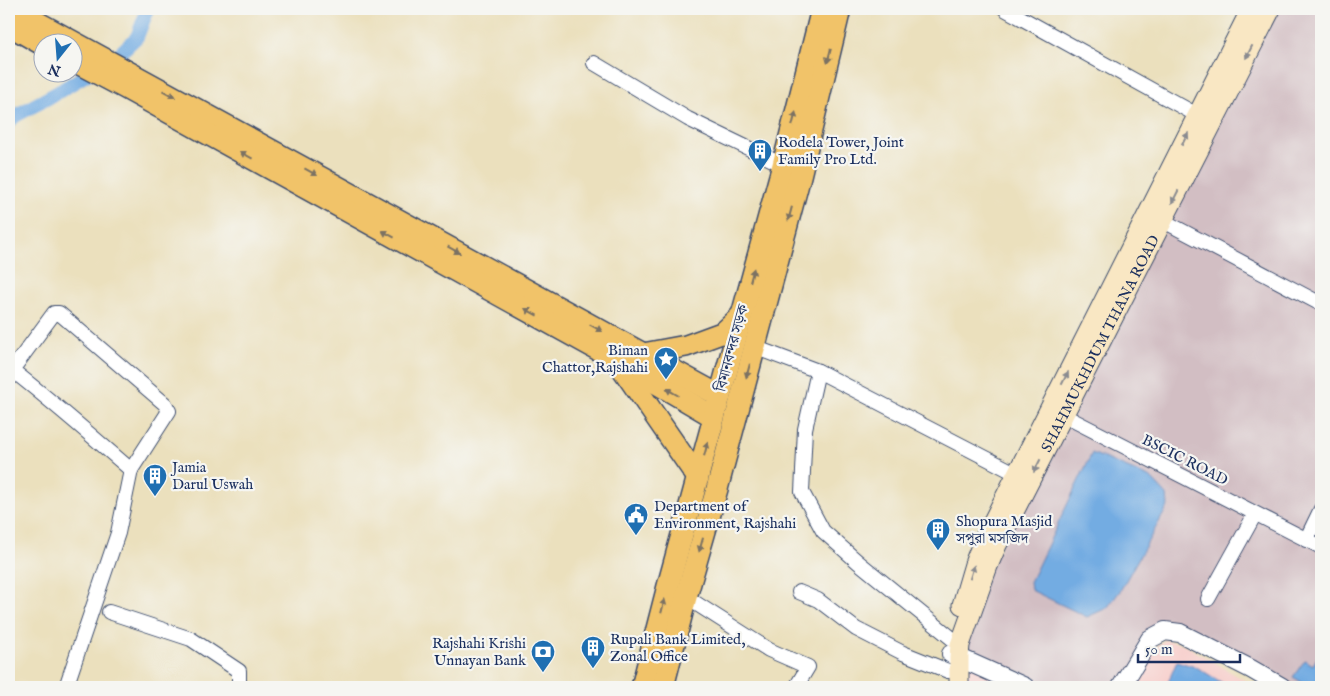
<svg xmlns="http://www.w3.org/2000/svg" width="1330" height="696" font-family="'IM FELL English','Noto Serif Bengali',serif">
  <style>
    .built { fill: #f7d0cd }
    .industrial { fill: #d2bec3 }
    .water { fill: #73ace2; stroke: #476ea0 }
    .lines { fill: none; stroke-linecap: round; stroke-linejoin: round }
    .canal { stroke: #73ace2; stroke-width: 14 }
    .minor-casing { stroke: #3a4a6c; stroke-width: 16 }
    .tertiary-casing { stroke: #3a4a6c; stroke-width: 20 }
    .secondary-casing { stroke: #3a4a6c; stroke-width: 21 }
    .primary-casing { stroke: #3a4a6c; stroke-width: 24 }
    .minor { stroke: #fff; stroke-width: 14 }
    .tertiary { stroke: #fff; stroke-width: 18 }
    .secondary { stroke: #f9e7c3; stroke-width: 19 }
    .primary { stroke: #f1c369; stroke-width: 21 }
    .oneway { fill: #8a8b90 }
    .oneway2 { fill: #7b7263 }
    .labels { text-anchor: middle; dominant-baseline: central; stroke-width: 4.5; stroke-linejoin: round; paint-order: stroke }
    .poi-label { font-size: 15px; fill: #1b2f5e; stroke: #f6f6f2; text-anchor: start }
    .street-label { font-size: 15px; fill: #1b2f5e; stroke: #f6f6f2 }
  </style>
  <rect width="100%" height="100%" fill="#f6f6f2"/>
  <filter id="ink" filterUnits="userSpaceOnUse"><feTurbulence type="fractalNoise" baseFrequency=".02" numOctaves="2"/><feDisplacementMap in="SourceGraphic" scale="10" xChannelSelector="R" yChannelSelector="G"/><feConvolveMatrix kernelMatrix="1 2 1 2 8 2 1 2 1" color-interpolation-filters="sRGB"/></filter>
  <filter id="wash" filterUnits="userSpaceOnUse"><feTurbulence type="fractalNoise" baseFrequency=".0096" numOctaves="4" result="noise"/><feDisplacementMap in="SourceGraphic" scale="20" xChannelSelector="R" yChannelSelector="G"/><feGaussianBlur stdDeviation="1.12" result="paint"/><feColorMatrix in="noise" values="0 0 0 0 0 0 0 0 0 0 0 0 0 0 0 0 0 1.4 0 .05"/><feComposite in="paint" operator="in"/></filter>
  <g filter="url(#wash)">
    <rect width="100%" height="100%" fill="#ebe0bd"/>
    <g class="built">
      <polygon points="1165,640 1183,644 1256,687 1134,687 1156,647"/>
      <polygon points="968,665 1019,687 951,687"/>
    </g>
    <polygon class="industrial" points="1251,9 1321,9 1321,687 1280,687 1166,631 1117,687 1022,687 949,657"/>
    <g class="water">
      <polygon points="1092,453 1151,478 1167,495 1168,506 1120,591 1107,608 1087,617 1031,590 1030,582"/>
      <polygon points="1320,653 1321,654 1321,687 1310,687 1293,677 1305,660 1313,665"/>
      <polygon points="1177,661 1198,668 1229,687 1166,687"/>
    </g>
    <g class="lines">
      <polyline class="canal" points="9,122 15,116 55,94 117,56 137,37 148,9"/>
    </g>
  </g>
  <g filter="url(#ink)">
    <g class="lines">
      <defs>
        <g id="minor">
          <polyline points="1005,9 1197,115"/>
          <polyline points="594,63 688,119 783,165"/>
          <polyline points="1156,217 1321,304"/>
          <polyline points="754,347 818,371 805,429 802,492 823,531 858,562 960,645"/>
          <path d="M9,368L12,370C53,402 92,436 131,470L169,411L165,404L59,313H54L12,370"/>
          <polyline points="818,371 1017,474"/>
          <polyline points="1055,411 1321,547"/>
          <polyline points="1306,540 1321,509"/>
          <polyline points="799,592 818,600 856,629 903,653 948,671"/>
          <polyline points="686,597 769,650 808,667 796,687"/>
          <polyline points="1208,599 1255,514"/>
          <polyline points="109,612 191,639 239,671 239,687"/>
          <polyline points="66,687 118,533 131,470"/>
        </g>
        <g id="tertiary">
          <polyline points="951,654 1025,687"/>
          <polyline points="1121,687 1150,639 1165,631 1180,633 1251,669 1282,687"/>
        </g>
        <g id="secondary">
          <polyline points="962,605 975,561 984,539 1251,9"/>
          <path id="s1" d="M959,687V657L960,645L988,566L997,545L1271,9"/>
        </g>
        <g id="primary">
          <polyline points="13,9 720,396"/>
          <polyline points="9,25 42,44"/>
          <polyline points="72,60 125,88 617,360 714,417"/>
          <polyline points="643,354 686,346 724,332 740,317"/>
          <polyline points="620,365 698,478"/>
          <polyline points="642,687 668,586 783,165 822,9"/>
          <polyline points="663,687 686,597 717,489 800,176 840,9"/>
        </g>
      </defs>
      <use href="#minor" class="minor-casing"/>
      <use href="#tertiary" class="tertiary-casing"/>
      <use href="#secondary" class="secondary-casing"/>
      <use href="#primary" class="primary-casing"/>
      <use href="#minor" class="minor"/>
      <use href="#tertiary" class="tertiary"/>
      <use href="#secondary" class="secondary"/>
      <use href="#primary" class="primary"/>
    </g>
    <defs><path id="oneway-solid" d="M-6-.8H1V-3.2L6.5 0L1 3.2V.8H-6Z" transform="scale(1.25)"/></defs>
    <g class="oneway">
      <use href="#oneway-solid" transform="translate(1249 52) rotate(117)"/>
      <use href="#oneway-solid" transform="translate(1185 139) rotate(-63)"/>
      <use href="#oneway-solid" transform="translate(1175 197) rotate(117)"/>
      <use href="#oneway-solid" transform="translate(1065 378) rotate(-63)"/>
      <use href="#oneway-solid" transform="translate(1037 466) rotate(117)"/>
      <use href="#oneway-solid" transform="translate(972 572) rotate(-73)"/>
    </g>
    <g class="oneway2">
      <use href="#oneway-solid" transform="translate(829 56) rotate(104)"/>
      <use href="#oneway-solid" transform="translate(169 94) rotate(29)"/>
      <use href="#oneway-solid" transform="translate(794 119) rotate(-76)"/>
      <use href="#oneway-solid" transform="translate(246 155) rotate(-151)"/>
      <use href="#oneway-solid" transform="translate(311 172) rotate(29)"/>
      <use href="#oneway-solid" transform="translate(790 214) rotate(105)"/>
      <use href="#oneway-solid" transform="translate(388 234) rotate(-151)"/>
      <use href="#oneway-solid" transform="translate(454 250) rotate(29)"/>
      <use href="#oneway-solid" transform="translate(752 275) rotate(-75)"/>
      <use href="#oneway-solid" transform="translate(531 312) rotate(-151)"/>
      <use href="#oneway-solid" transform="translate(596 328) rotate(29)"/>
      <use href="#oneway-solid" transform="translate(748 371) rotate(105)"/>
      <use href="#oneway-solid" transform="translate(672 392) rotate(-150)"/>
      <use href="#oneway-solid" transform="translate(706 449) rotate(-75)"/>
      <use href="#oneway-solid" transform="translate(701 545) rotate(106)"/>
      <use href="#oneway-solid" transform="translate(663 606) rotate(-76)"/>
    </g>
  </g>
  <defs>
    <symbol id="building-pin" viewBox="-11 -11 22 30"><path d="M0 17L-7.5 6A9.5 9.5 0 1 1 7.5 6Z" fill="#1f6fb2" stroke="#f6f6f2"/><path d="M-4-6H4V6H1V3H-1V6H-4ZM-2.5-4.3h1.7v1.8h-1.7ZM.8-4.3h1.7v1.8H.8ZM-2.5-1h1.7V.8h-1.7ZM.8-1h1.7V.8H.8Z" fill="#fff"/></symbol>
    <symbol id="sight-pin" viewBox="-11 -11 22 30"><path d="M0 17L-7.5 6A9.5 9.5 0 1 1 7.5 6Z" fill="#1f6fb2" stroke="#f6f6f2"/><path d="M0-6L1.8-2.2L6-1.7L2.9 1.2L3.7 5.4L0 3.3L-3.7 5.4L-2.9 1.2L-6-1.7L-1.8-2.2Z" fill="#fff"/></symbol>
    <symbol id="civic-pin" viewBox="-11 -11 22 30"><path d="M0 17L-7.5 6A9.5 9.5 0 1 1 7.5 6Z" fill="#1f6fb2" stroke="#f6f6f2"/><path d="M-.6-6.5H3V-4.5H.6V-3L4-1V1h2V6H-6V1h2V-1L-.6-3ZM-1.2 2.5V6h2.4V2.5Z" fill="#fff"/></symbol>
    <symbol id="bank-pin" viewBox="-11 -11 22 30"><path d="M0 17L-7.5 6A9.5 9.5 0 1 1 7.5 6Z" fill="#1f6fb2" stroke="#f6f6f2"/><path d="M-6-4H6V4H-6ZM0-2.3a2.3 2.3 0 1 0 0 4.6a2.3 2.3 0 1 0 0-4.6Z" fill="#fff"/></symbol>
  </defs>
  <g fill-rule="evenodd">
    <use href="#building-pin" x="746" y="137" width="28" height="38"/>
    <use href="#sight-pin" x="652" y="345" width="28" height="38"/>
    <use href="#building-pin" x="141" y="462" width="28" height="38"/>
    <use href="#civic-pin" x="622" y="501" width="28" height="38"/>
    <use href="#building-pin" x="924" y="516" width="28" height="38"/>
    <use href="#building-pin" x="579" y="634" width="28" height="38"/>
    <use href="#bank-pin" x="529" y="638" width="28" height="38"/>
  </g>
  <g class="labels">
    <g class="poi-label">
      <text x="778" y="142">Rodela Tower, Joint<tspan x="778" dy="17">Family Pro Ltd.</tspan></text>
      <text x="648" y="350" text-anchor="end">Biman<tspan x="648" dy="17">Chattor,Rajshahi</tspan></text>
      <text x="172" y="467">Jamia<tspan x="172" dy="17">Darul Uswah</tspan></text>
      <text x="654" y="506">Department of<tspan x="654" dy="17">Environment, Rajshahi</tspan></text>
      <text x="956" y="521">Shopura Masjid<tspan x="956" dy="17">সপুরা মসজিদ</tspan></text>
      <text x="610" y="639">Rupali Bank Limited,<tspan x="610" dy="17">Zonal Office</tspan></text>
      <text x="526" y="643" text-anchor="end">Rajshahi Krishi<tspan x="526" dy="17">Unnayan Bank</tspan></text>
    </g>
    <g class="street-label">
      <text stroke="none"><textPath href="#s1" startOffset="375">SHAHMUKHDUM THANA ROAD</textPath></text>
      <text transform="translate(732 348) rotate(-75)">বিমানবন্দর সড়ক</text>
      <text transform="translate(1185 460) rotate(27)">BSCIC ROAD</text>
    </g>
  </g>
  <rect width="1330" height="696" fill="none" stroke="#f6f6f2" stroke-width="30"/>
  <g transform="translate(58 58) rotate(197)"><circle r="24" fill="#f6f6f2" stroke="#9ea6b7"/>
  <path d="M0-4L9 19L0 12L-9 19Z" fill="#1f6fb2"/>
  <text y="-8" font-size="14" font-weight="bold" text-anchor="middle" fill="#1b2f5e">N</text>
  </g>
  <path d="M1138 654v8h102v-8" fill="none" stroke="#1b2f5e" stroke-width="2.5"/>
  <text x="1145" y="654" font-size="15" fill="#1b2f5e" stroke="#f6f6f2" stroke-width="4" paint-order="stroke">50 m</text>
</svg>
